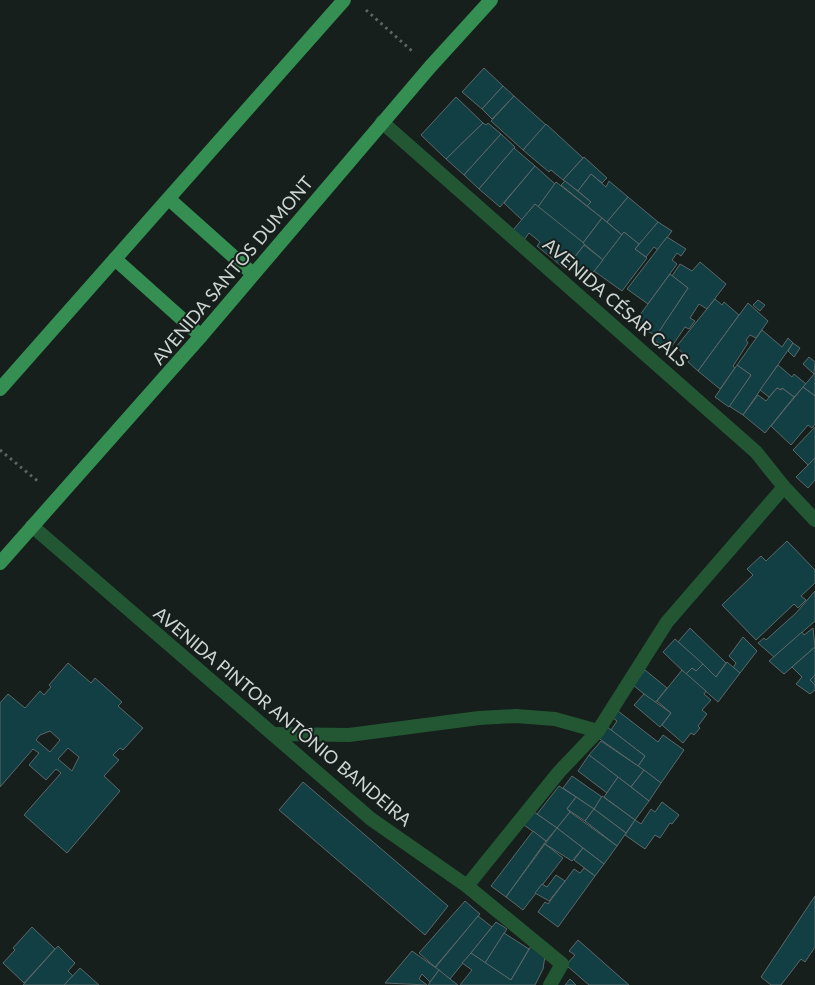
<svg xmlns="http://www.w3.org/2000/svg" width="815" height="985" font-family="Lato,sans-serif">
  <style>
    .building { fill: #113f44; stroke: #5d6869; fill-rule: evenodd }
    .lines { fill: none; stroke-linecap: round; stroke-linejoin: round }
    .path { stroke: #5e6563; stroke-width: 3; stroke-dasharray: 2.5 4; stroke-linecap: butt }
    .minor { stroke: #235733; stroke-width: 14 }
    .primary { stroke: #358e52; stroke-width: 14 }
    .labels { text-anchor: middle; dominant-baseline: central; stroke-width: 4; stroke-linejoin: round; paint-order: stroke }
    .street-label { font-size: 18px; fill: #cfd5d3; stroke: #161f1c }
  </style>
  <rect width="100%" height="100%" fill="#161f1c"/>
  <g class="building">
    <polygon points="484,68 503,86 482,109 462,92"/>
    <polygon points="503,86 514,96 492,119 482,109"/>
    <polygon points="514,96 546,125 523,150 491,121"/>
    <polygon points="456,97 483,123 446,159 421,135"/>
    <polygon points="483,123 486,125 488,123 501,134 464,175 446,159"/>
    <polygon points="546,124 583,158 563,180 551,170 549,172 523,150"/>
    <polygon points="501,134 515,147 479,189 464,175"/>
    <polygon points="514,148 535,166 500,207 479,189"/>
    <polygon points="584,157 607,178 602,183 591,174 578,191 563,180"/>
    <polygon points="535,166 555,184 538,207 535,204 522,220 504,203"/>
    <polygon points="591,174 606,187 609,181 628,197 607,222 587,206 591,202 578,191"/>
    <polygon points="565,181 591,202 587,206 561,185"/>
    <polygon points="556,182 602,218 583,243 538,207"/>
    <polygon points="628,197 658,222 640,245 624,232 622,235 607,222"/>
    <polygon points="535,204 585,244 565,269 537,246 540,242 529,233 524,240 513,230"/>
    <polygon points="602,218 622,235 603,260 583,243"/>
    <polygon points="658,222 672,231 658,250 654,247 646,257 635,249"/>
    <polygon points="624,232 639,244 635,249 647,258 622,291 594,271"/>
    <polygon points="667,237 686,249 681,256 677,253 672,260 677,264 648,304 627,289"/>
    <polygon points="584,245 603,260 587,280 568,266"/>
    <polygon points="700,262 726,284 707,309 699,304 690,318 695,321 689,329 685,327 670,349 653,340 688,288 672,276 680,264 692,271"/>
    <polygon points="670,274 688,288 656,336 634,323"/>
    <polygon points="715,299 722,305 724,302 739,315 698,371 688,362 690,359 676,347"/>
    <polygon points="758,300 765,305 760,311 753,305"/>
    <polygon points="748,303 768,321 756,338 750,335 746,340 748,343 733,366 735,368 720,389 698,371"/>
    <polygon points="762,330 782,347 788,338 793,343 743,415 729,406 751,375 737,365"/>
    <polygon points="793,343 800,348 794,357 788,351"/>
    <polygon points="809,357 815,362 814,374 803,364"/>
    <polygon points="737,365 751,375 729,407 715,397"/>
    <polygon points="778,365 792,377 794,374 806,384 794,397 782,388 781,390 777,388 769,397 760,390"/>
    <polygon points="815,373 815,396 803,387"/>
    <polygon points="803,387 815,396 815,424 812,428 808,425 791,445 771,426"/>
    <polygon points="777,388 781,390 782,388 794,397 765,433 743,415 758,395 766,401"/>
    <polygon points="815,427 815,458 808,465 793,450"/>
    <polygon points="815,458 815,480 808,488 796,477"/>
    <polygon points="787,541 815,570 815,583 801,596 806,600 798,608 794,604 756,640 722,605 753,575 747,569 761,556 766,561"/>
    <polygon points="815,591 815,621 774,657 758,643 764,638 766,640 796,613"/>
    <polygon points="690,628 726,663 716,677 678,642"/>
    <polygon points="813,628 815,647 784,674 769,661 802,632 804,635"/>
    <polygon points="743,637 757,651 740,673 733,668 736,663 729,656"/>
    <polygon points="675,639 703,664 696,671 692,668 686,674 663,652"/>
    <polygon points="815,647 815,675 810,680 815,685 815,690 810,694 796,684 802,677 792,667"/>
    <polygon points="727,662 740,673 718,702 686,674 692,668 696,671 703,664 716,677"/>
    <path d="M68,663L91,683L95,678L122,702L118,706L143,728L123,750L120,748L113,755L119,760L104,776L120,791L67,853L24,815L61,773L56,769L46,780L29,765L39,753L33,749L0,787V703L8,694L25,708L40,691L44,695L51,687L49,685ZM50,731L60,740L50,752L36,740L40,735ZM68,748L79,757L72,771L58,759Z"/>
    <polygon points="645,670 667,688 655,703 633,685"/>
    <polygon points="682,670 706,691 704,694 711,700 702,710 707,714 698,726 700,728 694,735 691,733 683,743 662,725 671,713 657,701"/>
    <polygon points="815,675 815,685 810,680"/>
    <polygon points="644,694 671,713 660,727 634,705"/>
    <polygon points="618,711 658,742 663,735 684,750 661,783 638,766 645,756 611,730 617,721 613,718"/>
    <polygon points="606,726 645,756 638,766 597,737"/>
    <polygon points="601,741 644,770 631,787 589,755"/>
    <polygon points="589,755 618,777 607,793 578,771"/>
    <polygon points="644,770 661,783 649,801 631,787"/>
    <polygon points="572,776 602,797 594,809 563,788"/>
    <polygon points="618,777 649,801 635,820 604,797"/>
    <polygon points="303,782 448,906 425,935 279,810"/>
    <polygon points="559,786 576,797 567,809 570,812 557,828 537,814"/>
    <polygon points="602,796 635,820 626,833 594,809"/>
    <polygon points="576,797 594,809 585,821 567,809"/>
    <polygon points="662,802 679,815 672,824 670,823 660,838 655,835 645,849 625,835 635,820 641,824 651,809 655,812"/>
    <polygon points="594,809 626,833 617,846 585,821"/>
    <polygon points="534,812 557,828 546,841 524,825"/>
    <polygon points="570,812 617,846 604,864 557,828"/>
    <polygon points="557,828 583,848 572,861 545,844"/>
    <polygon points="533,831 546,841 506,897 491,886"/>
    <polygon points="545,844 563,858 523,910 506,897"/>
    <polygon points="583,848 604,864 595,876 574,860"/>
    <polygon points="584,868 595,876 558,927 538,912 545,902 548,904 574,869 580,873"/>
    <polygon points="556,875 565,881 549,901 535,893 542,884 547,887"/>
    <polygon points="815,896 815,947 805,962 801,959 781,985 771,985 761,977"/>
    <polygon points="465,901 480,914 435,967 419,953"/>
    <polygon points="478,916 492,927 450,979 435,968"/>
    <polygon points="496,922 507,929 485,963 471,953"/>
    <polygon points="32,927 55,949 24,983 3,963 15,950 13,948"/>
    <polygon points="504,933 529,949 511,980 485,963"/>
    <polygon points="578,940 629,985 589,985 566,965 575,955 569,951"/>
    <polygon points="58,946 75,963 68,971 73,976 64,985 23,985"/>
    <polygon points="531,946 545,956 543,969 535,985 460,985 472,970 462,963 471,953 511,980"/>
    <polygon points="412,951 439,970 430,982 422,974 419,979 427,985 385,983"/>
    <polygon points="80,968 99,985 64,985"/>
    <polygon points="439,970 450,979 458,985 428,985"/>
    <polygon points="570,979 576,985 565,985"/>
  </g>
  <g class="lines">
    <g class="path">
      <polyline points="366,10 412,51"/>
      <polyline points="0,450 40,483"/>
    </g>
    <g class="minor">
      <polyline points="382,122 756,452 784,487 815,520"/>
      <polyline points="32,526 371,819 467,886 562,964 550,985"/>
      <polyline points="273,734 349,735 479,718 516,716 555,719 598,731"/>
      <polyline points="467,886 559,772 598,731 667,622 784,487"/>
    </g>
    <g class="primary">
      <polyline points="169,199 253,274"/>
      <polyline points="115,259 201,336"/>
      <polyline points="0,389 344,0"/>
      <polyline points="0,563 201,336 430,67 491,0"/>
    </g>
  </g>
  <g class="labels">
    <g class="street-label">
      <text transform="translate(232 270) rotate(-50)">AVENIDA SANTOS DUMONT</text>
      <text transform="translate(616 302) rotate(41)">AVENIDA CÉSAR CALS</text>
      <text transform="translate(283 716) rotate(40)">AVENIDA PINTOR ANTÔNIO BANDEIRA</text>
    </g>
  </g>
</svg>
